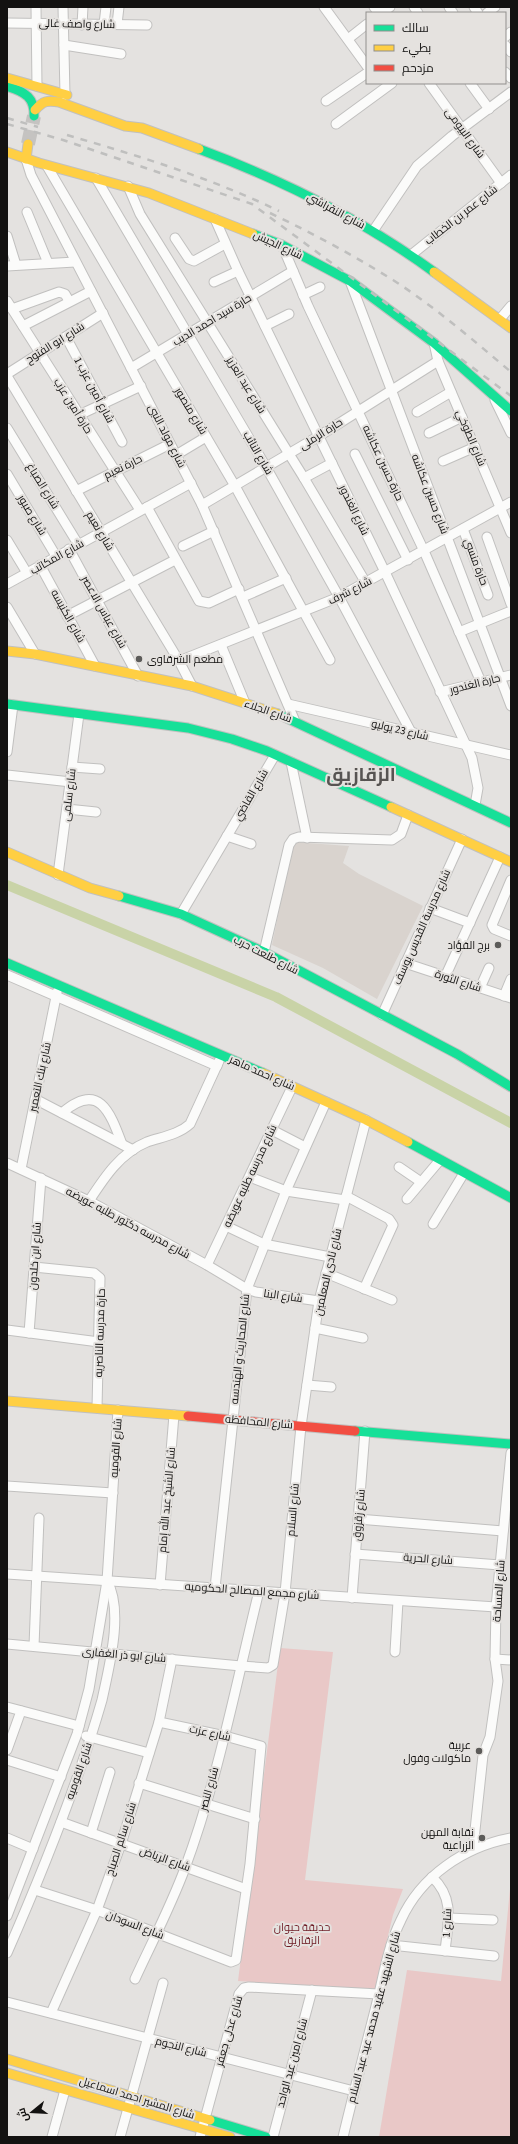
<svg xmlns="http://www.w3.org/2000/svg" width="518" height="2144" font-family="'Source Sans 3',Cairo,sans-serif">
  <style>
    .built { fill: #d9d3ce }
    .green { fill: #e9c8c7 }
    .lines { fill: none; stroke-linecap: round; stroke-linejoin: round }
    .canal { stroke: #c9d3a7; stroke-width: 10 }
    .primary-tunnel { stroke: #c5c3c1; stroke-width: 14; stroke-dasharray: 14 7; stroke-linecap: butt }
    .street-casing { stroke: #c1c0bf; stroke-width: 11 }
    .fast-casing { stroke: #c1c0bf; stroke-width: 11 }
    .slow-casing { stroke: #c1c0bf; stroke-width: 11 }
    .jam-casing { stroke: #c1c0bf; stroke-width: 11 }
    .street { stroke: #fbfbfa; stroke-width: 9 }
    .fast { stroke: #16e098; stroke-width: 9 }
    .slow { stroke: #ffcf43; stroke-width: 9 }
    .jam { stroke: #f24e42; stroke-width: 9 }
    .rail { stroke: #bfbfbe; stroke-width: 2.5; stroke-dasharray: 7 7; stroke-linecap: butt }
    .poi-dot { fill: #5c5b59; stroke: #e5e2df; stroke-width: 1.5 }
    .labels { text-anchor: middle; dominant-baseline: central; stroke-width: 4; stroke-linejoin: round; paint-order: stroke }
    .street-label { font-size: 11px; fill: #131211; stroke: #e5e2df }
    .poi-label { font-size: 11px; fill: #131211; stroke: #e5e2df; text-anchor: end }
    .park-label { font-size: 11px; fill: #6f1d26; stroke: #e5e2df }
    .town-label { font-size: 19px; font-weight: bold; fill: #575452; stroke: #e5e2df }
  </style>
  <rect width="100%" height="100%" fill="#e4e2e0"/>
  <polygon class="built" points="293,842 349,846 343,863 359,874 423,906 377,999 323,968 272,945"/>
  <g class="green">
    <polygon points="280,1648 333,1652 305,1880 403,1889 393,1915 375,1990 238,1981"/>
    <polygon points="511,1879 511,2137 379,2137 407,1970 501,1981"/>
  </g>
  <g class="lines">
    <polyline class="canal" points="7,885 276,997 511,1123"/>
    <polyline class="primary-tunnel" points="28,144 34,116"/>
    <defs>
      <g id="street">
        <polyline points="36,7 37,86"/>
        <polyline points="63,7 65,95"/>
        <polyline points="324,7 367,66"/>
        <polyline points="374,7 379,13"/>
        <polyline points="414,7 418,13"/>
        <polyline points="449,7 453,13"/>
        <polyline points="474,7 478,13"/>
        <polyline points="382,13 390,7"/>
        <polyline points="487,13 495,7"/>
        <polyline points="7,23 147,25"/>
        <polyline points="104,24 106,7"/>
        <polyline points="117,24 119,7"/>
        <polyline points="82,25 83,7"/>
        <polyline points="505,37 511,32"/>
        <polyline points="348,39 367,24"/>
        <polyline points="64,45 121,54"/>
        <polyline points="505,45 511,52"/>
        <polyline points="505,72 511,78"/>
        <polyline points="429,83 501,183"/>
        <polyline points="470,83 489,109"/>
        <polyline points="326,101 367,73"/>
        <polyline points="336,124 392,83"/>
        <polyline points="26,159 31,175 202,505 294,719"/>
        <polyline points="47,166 235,486 330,660"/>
        <polyline points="96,178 266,467 339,597 411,732"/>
        <polyline points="128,186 140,214 304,478 366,583"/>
        <polyline points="27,212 48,263"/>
        <polyline points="215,219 238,271 385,572 472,758 478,788 475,805"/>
        <polyline points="373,231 417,166 452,136 511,92"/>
        <polyline points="7,236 16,265"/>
        <polyline points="175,238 189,259 194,261 225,244"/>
        <polyline points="282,245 308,306 424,551 481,682"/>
        <polyline points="411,255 511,175"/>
        <polyline points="7,266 75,262"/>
        <polyline points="350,281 511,706"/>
        <polyline points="214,282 238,271"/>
        <polyline points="303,295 320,287"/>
        <polyline points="7,301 140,510"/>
        <polyline points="12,309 59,292 65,294 69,301"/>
        <polyline points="500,319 511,306"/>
        <polyline points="23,326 91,291"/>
        <polyline points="265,326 289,314"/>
        <polyline points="66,337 122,442"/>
        <polyline points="434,343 438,361 511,533"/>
        <polyline points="131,368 293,271"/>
        <polyline points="7,374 103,313"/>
        <polyline points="7,376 179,661 192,686"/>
        <polyline points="495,400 511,433"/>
        <polyline points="417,412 451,392"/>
        <polyline points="79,415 141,386"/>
        <polyline points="7,428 78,544"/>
        <polyline points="429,433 462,417"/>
        <polyline points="355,454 408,560"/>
        <polyline points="176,455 206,437"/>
        <polyline points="443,461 475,447"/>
        <polyline points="7,474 56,556"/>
        <polyline points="304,478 332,463"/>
        <polyline points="76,491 170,444"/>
        <polyline points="202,505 319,436 438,361"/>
        <polyline points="147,507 199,601 209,603 239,589"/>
        <polyline points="463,529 488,595"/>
        <polyline points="487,537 511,604"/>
        <polyline points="7,540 27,573"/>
        <polyline points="183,546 214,531"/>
        <polyline points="69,549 138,676"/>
        <polyline points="40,565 95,666"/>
        <polyline points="7,584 191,483"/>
        <polyline points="243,597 286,578"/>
        <polyline points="7,607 35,654"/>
        <polyline points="67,616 175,560"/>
        <polyline points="459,632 511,611"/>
        <polyline points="221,645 245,703"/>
        <polyline points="179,661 339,597 511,502"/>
        <polyline points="440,692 511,675"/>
        <polyline points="288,704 511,755"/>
        <polyline points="7,752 13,705"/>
        <polyline points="291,762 307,838"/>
        <polyline points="72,767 100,769"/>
        <polyline points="7,775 71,782"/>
        <polyline points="67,809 96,812"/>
        <polyline points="227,836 251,844"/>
        <polyline points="58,875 79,714"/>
        <polyline points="511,880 492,925 494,929 511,936"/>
        <polyline points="430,908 470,923"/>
        <polyline points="181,914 275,755"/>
        <polyline points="264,952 289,845 293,839 299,837 392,840 401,834 408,815"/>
        <polyline points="405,963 511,998"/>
        <polyline points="7,975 217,1066"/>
        <polyline points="445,977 500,857"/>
        <polyline points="480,988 489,968"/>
        <polyline points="504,996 511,979"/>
        <polyline points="382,1015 462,839"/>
        <polyline points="35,1099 133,1150"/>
        <path d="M62,1113C99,1081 110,1112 122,1144"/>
        <polyline points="272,1130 305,1147"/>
        <polyline points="7,1163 89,1201 207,1265 247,1289 256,1292 319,1301"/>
        <polyline points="399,1167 421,1182"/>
        <polyline points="21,1169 57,992"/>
        <polyline points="250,1177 286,1191 345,1200"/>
        <polyline points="346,1196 389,1219 393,1225 364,1289"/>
        <polyline points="407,1199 440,1160"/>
        <path d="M89,1201C104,1178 120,1153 147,1142C161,1137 178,1135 190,1124L219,1061"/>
        <polyline points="433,1224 464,1173"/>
        <polyline points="226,1226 264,1244 330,1257"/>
        <polyline points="207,1265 292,1087"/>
        <polyline points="34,1267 94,1273 100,1278 97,1408"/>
        <polyline points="326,1273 392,1300"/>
        <polyline points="315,1328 363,1338"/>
        <polyline points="7,1330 99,1342"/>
        <polyline points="29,1333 41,1178"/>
        <polyline points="307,1385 331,1387"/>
        <polyline points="7,1486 113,1493"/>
        <polyline points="358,1519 503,1531"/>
        <polyline points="355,1554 500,1565"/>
        <polyline points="7,1574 496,1607"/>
        <polyline points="160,1585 174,1415"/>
        <polyline points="215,1588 247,1289 286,1191 326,1102"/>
        <polyline points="352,1598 365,1431"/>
        <polyline points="7,1644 241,1666 268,1668 273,1665 285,1593 301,1426 319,1301 366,1120"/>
        <polyline points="34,1646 39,1518"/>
        <polyline points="395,1652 398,1601"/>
        <polyline points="495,1659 511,1660"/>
        <polyline points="7,1707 79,1726"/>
        <polyline points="86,1736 149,1753"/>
        <polyline points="7,1750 21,1711"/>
        <polyline points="7,1760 61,1777"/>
        <polyline points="139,1783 255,1819"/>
        <polyline points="61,1822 246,1889"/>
        <polyline points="91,1833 110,1772"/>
        <polyline points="7,1838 33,1849"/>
        <polyline points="473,1849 483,1755 490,1737 498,1681 495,1659 496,1607 511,1453"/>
        <path d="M432,1877C455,1898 448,1923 445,1951"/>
        <polyline points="35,1890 97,1910 231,1962 236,1960 250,1864 261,1746 225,1736 159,1722"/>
        <polyline points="7,1916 77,1734 89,1689 107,1581 118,1410"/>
        <polyline points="449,1918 493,1920"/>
        <polyline points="391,1945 494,1956"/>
        <path d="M7,1953C43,1871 77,1787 102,1700C109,1667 124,1611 107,1581"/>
        <path d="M135,1979C152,1942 171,1906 185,1868C218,1779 236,1684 259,1591"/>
        <polyline points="7,2002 354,2091"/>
        <polyline points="51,2013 97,1910 121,1844 159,1722 172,1659"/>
        <polyline points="52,2137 65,2090"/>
        <polyline points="120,2137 163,1983"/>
        <polyline points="200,2137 239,1994 244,1988 249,1987 379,1994"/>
        <polyline points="273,2137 312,1990"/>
        <path d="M343,2137C353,2095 364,2053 375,2010C383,1980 387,1948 401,1920C421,1876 464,1847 511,1838"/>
      </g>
      <g id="fast">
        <path d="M9,87C25,92 35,98 34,116"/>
        <path d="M199,149C282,180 363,220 434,272"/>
        <polyline points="253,234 282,245 350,281 434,343 511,411"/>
        <polyline points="7,704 188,728 232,739 267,751 391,807"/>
        <polyline points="278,714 511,823"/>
        <polyline points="119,896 181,914 264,952 457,1054 511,1087"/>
        <polyline points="7,963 263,1073"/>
        <polyline points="408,1142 511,1198"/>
        <polyline points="355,1431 511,1444"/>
        <polyline points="210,2120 266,2137"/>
      </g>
      <g id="slow">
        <polyline points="7,78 67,95"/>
        <path d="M35,110C43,101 47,100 59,102L125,126L142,128L199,149"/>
        <polyline points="7,152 39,163 149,193 253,234"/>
        <polyline points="26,159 28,144"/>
        <polyline points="434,272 511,328"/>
        <polyline points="7,651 35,654 192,686 278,714"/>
        <polyline points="391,807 511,862"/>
        <polyline points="7,852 90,888 119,896"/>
        <polyline points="263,1073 366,1120 408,1142"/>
        <polyline points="7,1401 188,1416"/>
        <polyline points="7,2059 210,2120"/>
        <polyline points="7,2073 230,2137"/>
      </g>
      <polyline id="jam" points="188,1416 355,1431"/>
    </defs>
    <use href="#street" class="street-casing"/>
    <use href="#fast" class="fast-casing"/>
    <use href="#slow" class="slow-casing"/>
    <use href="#jam" class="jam-casing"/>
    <use href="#street" class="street"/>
    <use href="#fast" class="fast"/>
    <use href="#slow" class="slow"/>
    <use href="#jam" class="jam"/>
    <g class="rail">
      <polyline points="7,118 38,127"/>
      <polyline points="7,124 63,140 252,204 511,396"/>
      <path d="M67,135C139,156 211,178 279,211"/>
      <path d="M270,213C312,233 353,255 393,280C435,307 473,340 511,372"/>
    </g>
  </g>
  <g class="poi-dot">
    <circle cx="139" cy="659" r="4"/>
    <circle cx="498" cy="945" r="4"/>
    <circle cx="479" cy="1751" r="4"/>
    <circle cx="482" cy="1838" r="4"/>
  </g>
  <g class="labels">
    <g class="street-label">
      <text transform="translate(77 24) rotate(1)">شارع واصف غالى</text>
      <text transform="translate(465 133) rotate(54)">شارع البيومى</text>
      <text transform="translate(336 211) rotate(28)">شارع النقراشي</text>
      <text transform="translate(461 215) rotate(-38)">شارع عمر بن الخطاب</text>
      <text transform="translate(278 245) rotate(25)">شارع الجيش</text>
      <text transform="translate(212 320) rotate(-31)">حارة سيد احمد الديب</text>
      <text transform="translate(55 343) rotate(-32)">شارع ابو الفتوح</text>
      <text transform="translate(246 385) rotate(58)">شارع عبد العزيز</text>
      <text transform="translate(94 390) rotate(62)">شارع أمين عزب 1</text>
      <text transform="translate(73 406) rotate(58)">حارة أمين عزب</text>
      <text transform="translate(191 411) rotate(59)">شارع منصور</text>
      <text transform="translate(321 434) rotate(-32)">حارة الرملى</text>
      <text transform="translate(167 436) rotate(63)">شارع مولد النبى</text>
      <text transform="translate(471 438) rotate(67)">شارع الطوخي</text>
      <text transform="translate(258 453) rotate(60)">شارع النائب</text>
      <text transform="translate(383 463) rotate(65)">حارة حسين عكاشه</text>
      <text transform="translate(123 467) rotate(-26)">حارة نعيم</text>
      <text transform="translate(43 486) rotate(58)">شارع الصباغ</text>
      <text transform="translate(430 494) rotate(69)">شارع حسين عكاشه</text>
      <text transform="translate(354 510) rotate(64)">شارع الغندور</text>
      <text transform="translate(32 515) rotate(59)">شارع صبور</text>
      <text transform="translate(100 531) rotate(59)">شارع نعيم</text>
      <text transform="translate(57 557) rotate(-29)">شارع المكاتب</text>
      <text transform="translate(476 562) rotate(69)">حارة منسي</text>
      <text transform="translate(350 591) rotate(-27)">شارع شرف</text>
      <text transform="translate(104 612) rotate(61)">شارع عباس الاعصر</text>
      <text transform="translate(68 616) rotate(61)">شارع الكنيسه</text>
      <text transform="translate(475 684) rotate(-14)">حارة الغندور</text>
      <text transform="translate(268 711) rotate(19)">شارع الجلاء</text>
      <text transform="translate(400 730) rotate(13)">شارع 23 يوليو</text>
      <text transform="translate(69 795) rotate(-83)">شارع سلمى</text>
      <text transform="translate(251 795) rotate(-60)">شارع القاضي</text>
      <text transform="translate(422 927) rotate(-66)">شارع مدرسة القديس يوسف</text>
      <text transform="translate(266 955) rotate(27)">شارع طلعت حرب</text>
      <text transform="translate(458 981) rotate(18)">شارع الثورة</text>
      <text transform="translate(262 1073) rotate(24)">شارع احمد ماهر</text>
      <text transform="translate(40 1077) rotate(-78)">شارع بنك التعمير</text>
      <text transform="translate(250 1176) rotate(-65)">شارع مدرسه طلبه عويضه</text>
      <text transform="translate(128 1223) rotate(28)">شارع مدرسه دكتور طلبه عويضه</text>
      <text transform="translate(35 1256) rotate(-86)">شارع ابن خلدون</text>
      <text transform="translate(328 1272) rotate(-77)">شارع نادى المعلمين</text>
      <text transform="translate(283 1296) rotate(8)">شارع البنا</text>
      <text transform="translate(100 1333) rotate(-88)">حارة مدرسه الناصريه</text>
      <text transform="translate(240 1349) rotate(-84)">شارع المحاريث و الهندسه</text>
      <text transform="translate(259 1422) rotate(5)">شارع المحافظه</text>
      <text transform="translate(116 1448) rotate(-86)">شارع القوميه</text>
      <text transform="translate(167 1500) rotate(-85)">شارع الشيخ عبد الله إمام</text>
      <text transform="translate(293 1510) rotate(-85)">شارع السلام</text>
      <text transform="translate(359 1515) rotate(-85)">شارع زقزوق</text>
      <text transform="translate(428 1559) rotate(4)">شارع الحرية</text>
      <text transform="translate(252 1591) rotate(4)">شارع مجمع المصالح الحكوميه</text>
      <text transform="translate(499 1591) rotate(-86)">شارع المساحة</text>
      <text transform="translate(124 1655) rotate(5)">شارع ابو ذر الغفارى</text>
      <text transform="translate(210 1733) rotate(12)">شارع عزت</text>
      <text transform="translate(79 1771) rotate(-71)">شارع القوميه</text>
      <text transform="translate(209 1789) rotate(-74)">شارع النصر</text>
      <text transform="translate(121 1839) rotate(-72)">شارع سالم الصباح</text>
      <text transform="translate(165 1859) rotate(20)">شارع الرياض</text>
      <text transform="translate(447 1923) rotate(-86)">شارع 1</text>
      <text transform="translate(135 1925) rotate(21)">شارع السودان</text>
      <text transform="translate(374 2017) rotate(-75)">شارع الشهيد عقيد محمد عيد عبد السلام</text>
      <text transform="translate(229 2031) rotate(-74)">شارع عدلى جعفر</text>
      <text transform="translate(181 2047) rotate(14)">شارع النجوم</text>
      <text transform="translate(292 2063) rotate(-75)">شارع امين عبد الواحد</text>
      <text transform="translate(137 2098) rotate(17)">شارع المشير احمد اسماعيل</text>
    </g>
    <g class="poi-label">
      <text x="147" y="659" text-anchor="start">مطعم الشرقاوى</text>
      <text x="490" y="945">برج الفؤاد</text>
      <text x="471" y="1745">عربية<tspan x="471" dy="13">ماكولات وفول</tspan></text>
      <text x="474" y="1832">نقابة المهن<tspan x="474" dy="13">الزراعية</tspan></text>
    </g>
    <g class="park-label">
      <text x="302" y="1927">حديقة حيوان<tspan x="302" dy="13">الزقازيق</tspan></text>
    </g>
    <g class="town-label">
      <text x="361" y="775">الزقازيق</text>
    </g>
  </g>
  <rect width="518" height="2144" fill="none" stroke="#131211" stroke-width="16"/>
  <rect x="366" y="12" width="140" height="72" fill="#e5e2df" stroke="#918f8d"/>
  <rect x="374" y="25" width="20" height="6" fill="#16e098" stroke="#918f8d"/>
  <text x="402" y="32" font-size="12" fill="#131211">سالك</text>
  <rect x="374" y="45" width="20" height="6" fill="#ffcf43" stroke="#918f8d"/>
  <text x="402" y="52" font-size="12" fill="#131211">بطيء</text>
  <rect x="374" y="65" width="20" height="6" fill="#f24e42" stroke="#918f8d"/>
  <text x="402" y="72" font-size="12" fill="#131211">مزدحم</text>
  <g transform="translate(32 2112) rotate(252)" stroke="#e5e2df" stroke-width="3" paint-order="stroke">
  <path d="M0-3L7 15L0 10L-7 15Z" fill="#131211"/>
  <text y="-6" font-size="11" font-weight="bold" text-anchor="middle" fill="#131211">ش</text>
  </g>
</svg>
